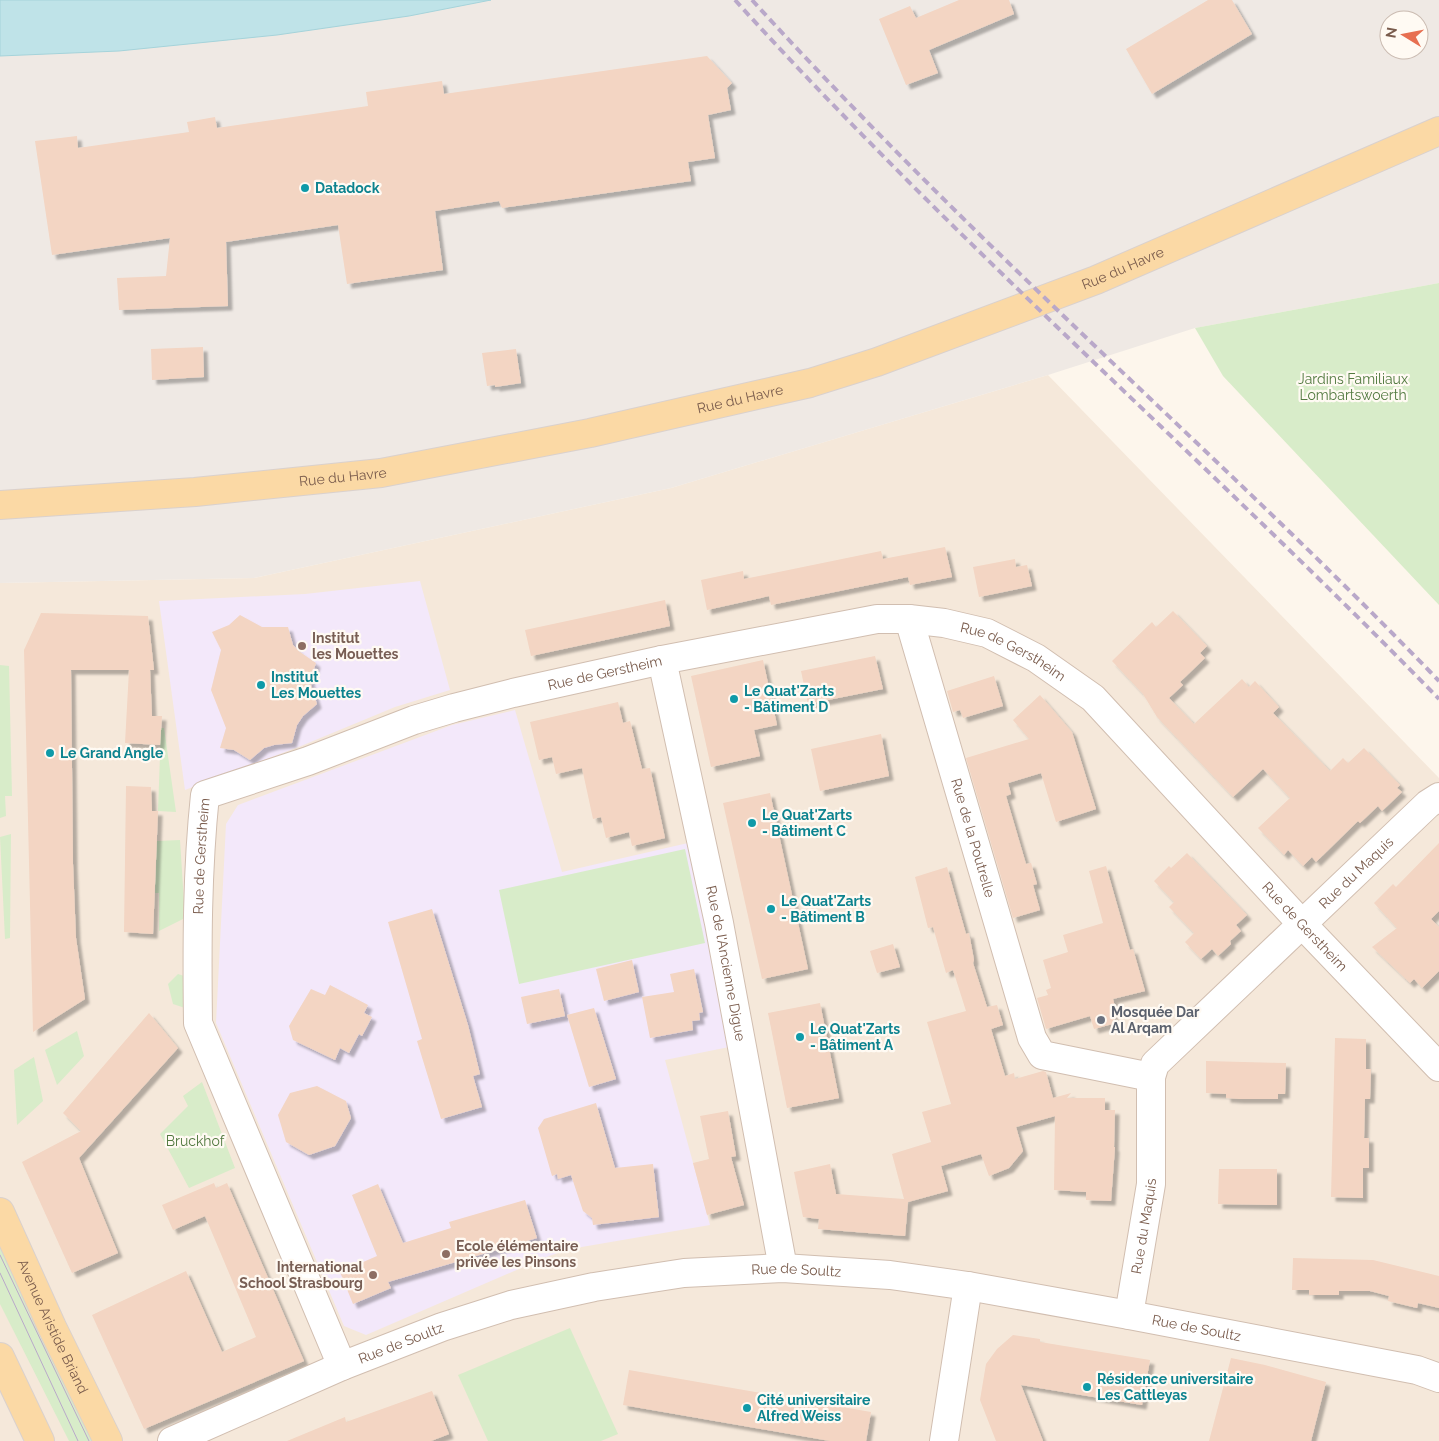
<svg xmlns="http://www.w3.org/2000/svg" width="1439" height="1441" font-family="Raleway,sans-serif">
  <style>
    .residential { fill: #f5e8da }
    .industrial { fill: #efe9e4; fill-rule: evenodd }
    .education { fill: #f3e8fa }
    .green { fill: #d8ecc9 }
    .water { fill: #bfe3e8; stroke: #a5d3da }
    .building { fill: #f3d5c3; filter: url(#shadow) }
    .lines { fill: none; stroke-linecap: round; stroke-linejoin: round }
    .minor-casing { stroke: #d1beb0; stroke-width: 30 }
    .major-casing { stroke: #dad1cd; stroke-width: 30 }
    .minor { stroke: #fff; stroke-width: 28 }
    .major { stroke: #fbd9a5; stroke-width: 28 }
    .tram { stroke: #b9a8c9; stroke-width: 1 }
    .rail { stroke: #b9a8c9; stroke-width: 4; stroke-dasharray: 8 5; stroke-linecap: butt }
    .culture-dot { fill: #0f9aa8; stroke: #fffaf3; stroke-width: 2 }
    .education-dot { fill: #8d6e63; stroke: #fffaf3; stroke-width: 2 }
    .worship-dot { fill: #6b7280; stroke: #fffaf3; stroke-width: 2 }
    .labels { text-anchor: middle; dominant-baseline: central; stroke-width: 4.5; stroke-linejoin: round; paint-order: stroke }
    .culture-label { font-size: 14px; font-weight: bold; fill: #0d838f; stroke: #fffaf3; text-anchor: start }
    .street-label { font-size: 14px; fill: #7a5c4d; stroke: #fffaf3 }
    .park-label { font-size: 14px; fill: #537a41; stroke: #fffaf3 }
    .education-label { font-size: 14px; font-weight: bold; fill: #785e54; stroke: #fffaf3; text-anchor: start }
    .worship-label { font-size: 14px; font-weight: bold; fill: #5b616d; stroke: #fffaf3; text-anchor: start }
  </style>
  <defs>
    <filter id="shadow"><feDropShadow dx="4.5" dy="4.5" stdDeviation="1" flood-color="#0004"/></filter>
  </defs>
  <rect width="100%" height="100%" fill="#fdf6ec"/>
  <polygon class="residential" points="1048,375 1439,778 1439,1441 0,1441 0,583 254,578 671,488"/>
  <path class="industrial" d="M0,0H1439V283L1195,328L1048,375L671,488L254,578L0,583ZM1389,20H1419V50H1389Z"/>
  <g class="education">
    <polygon points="420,581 450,690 395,707 301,746 185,790 159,601 305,594"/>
    <polygon points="515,710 562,872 688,843 707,928 729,1047 665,1060 710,1225 570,1249 549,1256 366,1335 344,1326 216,1023 226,824 238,805 452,725"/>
  </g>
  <g class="green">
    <polygon points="1439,283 1439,605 1223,376 1195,328"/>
    <polygon points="0,665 9,666 12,796 5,796 6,816 0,818"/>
    <polygon points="161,728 164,728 176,812 158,811"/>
    <polygon points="11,834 10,938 5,939 0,837"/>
    <polygon points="180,840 185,918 159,931 159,893 155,893 157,841"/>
    <polygon points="685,849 705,943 519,984 499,890"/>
    <polygon points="178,974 184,976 185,1008 173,1004 168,984"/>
    <polygon points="77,1031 84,1056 57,1085 45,1050"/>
    <polygon points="34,1057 43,1101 17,1125 14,1070"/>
    <polygon points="202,1082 235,1168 189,1188 160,1134 188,1106 183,1096"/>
    <polygon points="0,1239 109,1441 69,1441 0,1304"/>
    <polygon points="570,1328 618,1434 601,1441 488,1441 458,1375"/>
  </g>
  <polygon class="water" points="0,0 491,0 409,16 277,35 119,51 0,56"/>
  <g class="building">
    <polygon points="959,0 1009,0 1014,14 929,50 938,73 906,85 879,19 910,6 916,18"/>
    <polygon points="1208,0 1232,0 1252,34 1152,94 1126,49"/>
    <polygon points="707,56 732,83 727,88 731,110 708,115 715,158 688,162 691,181 502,208 499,201 435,211 443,270 347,284 338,225 226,242 228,306 119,310 117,278 166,276 170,238 52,255 35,141 77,136 78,148 189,132 187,122 215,117 217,128 368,106 366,92 442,81 444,94"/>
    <polygon points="203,347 204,377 152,380 151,349"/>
    <polygon points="516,349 521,383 495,387 495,385 487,386 482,353"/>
    <polygon points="945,547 952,577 910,585 908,577 771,605 769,596 707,610 701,580 743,571 744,579 881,551 883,559"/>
    <polygon points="1015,559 1016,567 1027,565 1032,586 979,597 973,567"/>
    <polygon points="665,600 670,626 531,656 525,630"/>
    <polygon points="1173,611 1207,646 1200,653 1205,658 1180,682 1183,685 1169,698 1194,724 1242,679 1249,687 1255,681 1279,707 1273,713 1330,771 1343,758 1348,763 1364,748 1400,785 1397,788 1402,792 1382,811 1378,806 1360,823 1358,821 1316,862 1312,857 1303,866 1288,850 1284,855 1258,828 1290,798 1263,769 1233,797 1157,717 1143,694 1112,661 1152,622 1156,627"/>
    <polygon points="41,613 148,616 154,670 150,670 152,716 162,716 160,745 125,743 129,670 71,670 73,864 76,938 85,999 33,1032 24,650"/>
    <polygon points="240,615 262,627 288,627 293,645 300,652 316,663 310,681 317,704 303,716 297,725 292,743 274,745 264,748 250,760 234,750 220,748 226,728 211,690 221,650 212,632 229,625"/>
    <polygon points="875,656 883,689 808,704 801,671"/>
    <polygon points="763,660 777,725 754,730 760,756 711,767 691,676"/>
    <polygon points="994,676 1003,706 963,718 960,710 953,712 947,691"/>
    <polygon points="1040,695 1072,732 1096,809 1056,822 1041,773 1008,783 1011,794 1006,796 1026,864 1031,863 1037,884 1033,885 1040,910 1013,918 966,758 1029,739 1013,720"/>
    <polygon points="618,702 623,723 630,721 642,769 650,768 665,838 632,846 629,832 606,838 601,817 593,819 582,768 556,774 552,757 539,760 530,722"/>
    <polygon points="881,734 889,776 820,791 811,749"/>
    <polygon points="126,786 151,787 152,811 158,811 153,934 124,932"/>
    <polygon points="770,793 808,969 762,979 723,803"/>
    <polygon points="1439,843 1439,911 1431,919 1439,927 1439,971 1422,988 1414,979 1410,983 1372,947 1397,928 1374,903 1393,884 1396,887"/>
    <polygon points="1187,853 1247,915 1236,925 1241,931 1230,941 1231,944 1218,956 1212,949 1201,959 1185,942 1194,933 1169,907 1174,902 1154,881 1169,866 1171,868"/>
    <polygon points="1106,866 1130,950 1133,949 1145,991 1113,999 1116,1010 1112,1011 1116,1023 1094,1029 1090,1016 1046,1029 1037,998 1048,995 1046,990 1051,988 1043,960 1068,952 1063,935 1103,923 1089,871"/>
    <polygon points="947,867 966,934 969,933 974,960 973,963 987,1007 997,1005 1003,1025 991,1029 1005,1076 1014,1073 1015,1079 1043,1071 1046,1072 1053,1098 1071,1093 1067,1098 1105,1098 1105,1110 1115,1110 1114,1147 1115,1147 1111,1201 1086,1200 1086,1192 1054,1190 1055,1116 1016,1127 1023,1151 1009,1168 989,1176 981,1154 941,1166 948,1191 908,1202 905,1236 818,1229 819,1219 803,1217 794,1172 830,1164 836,1194 904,1199 892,1154 931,1142 922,1112 951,1104 927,1022 966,1011 953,970 946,973 933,927 928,928 915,877"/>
    <polygon points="432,909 468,1025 480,1074 473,1076 482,1107 441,1119 417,1041 422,1039 388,922"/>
    <polygon points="893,944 900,967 877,973 870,951"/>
    <polygon points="632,960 639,992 604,1001 596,969"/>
    <polygon points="694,969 703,1012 699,1013 700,1020 692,1021 693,1030 650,1038 642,997 674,992 670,974"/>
    <polygon points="330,985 368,1005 364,1013 372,1017 362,1036 359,1034 349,1053 340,1048 335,1060 293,1040 289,1026 311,989 325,995"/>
    <polygon points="559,989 565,1016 527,1024 521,997"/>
    <polygon points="820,1003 839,1098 787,1108 768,1013"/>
    <polygon points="594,1008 616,1079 589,1087 567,1015"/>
    <polygon points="149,1013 178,1048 79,1158 118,1253 72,1273 22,1162 81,1131 63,1113"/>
    <polygon points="1335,1038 1366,1039 1366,1069 1371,1069 1370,1099 1365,1099 1364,1138 1369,1138 1369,1168 1363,1168 1363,1198 1331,1197"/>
    <polygon points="1206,1061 1286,1063 1285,1094 1278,1094 1278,1099 1239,1099 1226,1098 1226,1094 1206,1093"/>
    <polygon points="317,1086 346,1101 351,1118 335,1146 309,1155 286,1142 278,1115 290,1093"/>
    <polygon points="596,1103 615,1168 653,1164 659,1217 593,1225 592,1218 583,1211 571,1175 558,1179 557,1174 552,1176 538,1128 544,1119"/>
    <polygon points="728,1111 736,1156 731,1157 744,1205 707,1215 693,1163 709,1159 700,1116"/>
    <polygon points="1219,1169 1277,1169 1277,1205 1218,1204"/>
    <polygon points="214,1183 216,1188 227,1183 304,1361 144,1429 92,1315 186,1271 222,1352 256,1337 205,1216 173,1230 162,1205"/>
    <polygon points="378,1184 403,1243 451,1228 449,1222 525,1200 537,1238 388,1282 391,1288 353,1304 340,1272 377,1256 352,1195"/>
    <polygon points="1293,1258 1373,1260 1439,1276 1439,1308 1418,1303 1417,1308 1388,1301 1389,1296 1370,1291 1339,1291 1339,1295 1309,1295 1309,1290 1292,1290"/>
    <polygon points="1013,1335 1040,1339 1040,1342 1150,1360 1142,1405 1021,1385 1043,1441 996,1441 980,1400 986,1364 997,1349"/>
    <polygon points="1231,1358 1265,1365 1326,1382 1311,1441 1209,1441"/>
    <polygon points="629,1370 871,1412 866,1441 830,1441 623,1405"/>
    <polygon points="432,1391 449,1434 431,1441 287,1441 345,1417 346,1422"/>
  </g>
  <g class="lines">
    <defs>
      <g id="minor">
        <path id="s1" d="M909,619L1032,1038L1042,1055L1151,1077"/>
        <path id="s2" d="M662,660L719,923L783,1268"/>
        <path id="s3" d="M1129,1315L1151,1184V1077L1155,1064L1428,804L1439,797"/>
        <path id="s4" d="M342,1366L198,1023C197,947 197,871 205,795L308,761L414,720L454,708L513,693L662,660L877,619H909L944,623L987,633L1036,658L1093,698L1302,924L1439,1067"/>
        <path id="s5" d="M172,1441L342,1366L442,1327L511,1305L594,1287L684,1273L783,1268L890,1275L968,1286L1129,1315L1417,1370L1439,1378"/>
        <polyline points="944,1441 968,1286"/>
      </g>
      <g id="major">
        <path id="s6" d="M0,505L195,492L381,473L590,433L810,383L877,362L1096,280L1439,131"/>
        <path id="s7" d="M0,1212L52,1327L108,1441"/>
        <polyline points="0,1357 40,1441"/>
      </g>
    </defs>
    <use href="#minor" class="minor-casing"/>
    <use href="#major" class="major-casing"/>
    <use href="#minor" class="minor"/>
    <use href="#major" class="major"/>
    <g class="tram">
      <polyline points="0,1255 89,1441"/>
      <polyline points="0,1273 78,1441"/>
    </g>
    <g class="rail">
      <path d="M735,0C957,245 1208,462 1439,699"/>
      <path d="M752,0C837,93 926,183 1017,271C1158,408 1303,540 1439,681"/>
    </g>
  </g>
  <g class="culture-dot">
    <circle cx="305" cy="188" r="5"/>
    <circle cx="261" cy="685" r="5"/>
    <circle cx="734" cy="699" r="5"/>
    <circle cx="50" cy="753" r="5"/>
    <circle cx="752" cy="823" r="5"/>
    <circle cx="771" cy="909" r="5"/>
    <circle cx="800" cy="1037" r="5"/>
    <circle cx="1087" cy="1387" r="5"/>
    <circle cx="747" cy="1408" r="5"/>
  </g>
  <g class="education-dot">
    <circle cx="302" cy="646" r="5"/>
    <circle cx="446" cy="1254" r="5"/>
    <circle cx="373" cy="1275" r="5"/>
  </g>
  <circle class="worship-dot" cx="1101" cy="1020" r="5"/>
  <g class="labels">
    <g class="culture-label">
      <text x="315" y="188">Datadock</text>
      <text x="271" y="677">Institut<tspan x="271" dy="16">Les Mouettes</tspan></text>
      <text x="744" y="691">Le Quat'Zarts<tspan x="744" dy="16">- Bâtiment D</tspan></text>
      <text x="60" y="753">Le Grand Angle</text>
      <text x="762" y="815">Le Quat'Zarts<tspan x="762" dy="16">- Bâtiment C</tspan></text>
      <text x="781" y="901">Le Quat'Zarts<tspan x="781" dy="16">- Bâtiment B</tspan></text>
      <text x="810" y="1029">Le Quat'Zarts<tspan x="810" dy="16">- Bâtiment A</tspan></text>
      <text x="1097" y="1379">Résidence universitaire<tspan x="1097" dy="16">Les Cattleyas</tspan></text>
      <text x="757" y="1400">Cité universitaire<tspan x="757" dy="16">Alfred Weiss</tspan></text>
    </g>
    <g class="street-label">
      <text stroke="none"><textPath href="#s6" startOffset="1154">Rue du Havre</textPath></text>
      <text stroke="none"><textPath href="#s6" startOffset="749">Rue du Havre</textPath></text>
      <text stroke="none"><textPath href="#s6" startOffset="344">Rue du Havre</textPath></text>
      <text stroke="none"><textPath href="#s4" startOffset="1439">Rue de Gerstheim</textPath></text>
      <text stroke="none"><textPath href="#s4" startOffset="1019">Rue de Gerstheim</textPath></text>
      <text stroke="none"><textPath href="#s1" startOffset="228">Rue de la Poutrelle</textPath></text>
      <text stroke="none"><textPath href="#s4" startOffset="539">Rue de Gerstheim</textPath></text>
      <text stroke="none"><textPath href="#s3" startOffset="531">Rue du Maquis</textPath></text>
      <text stroke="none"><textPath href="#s4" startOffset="1844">Rue de Gerstheim</textPath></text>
      <text stroke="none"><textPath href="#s2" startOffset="310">Rue de l'Ancienne Digue</textPath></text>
      <text stroke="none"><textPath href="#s3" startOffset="90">Rue du Maquis</textPath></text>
      <text stroke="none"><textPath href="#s5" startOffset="654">Rue de Soultz</textPath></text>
      <text stroke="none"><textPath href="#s7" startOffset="126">Avenue Aristide Briand</textPath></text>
      <text stroke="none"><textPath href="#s5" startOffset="1059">Rue de Soultz</textPath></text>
      <text stroke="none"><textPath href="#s5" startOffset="249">Rue de Soultz</textPath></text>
    </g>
    <g class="park-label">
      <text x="1353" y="379">Jardins Familiaux<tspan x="1353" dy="16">Lombartswoerth</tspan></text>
      <text x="195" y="1141">Bruckhof</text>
    </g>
    <g class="education-label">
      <text x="312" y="638">Institut<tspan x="312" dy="16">les Mouettes</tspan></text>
      <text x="456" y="1246">Ecole élémentaire<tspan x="456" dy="16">privée les Pinsons</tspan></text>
      <text x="363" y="1267" text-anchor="end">International<tspan x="363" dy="16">School Strasbourg</tspan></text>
    </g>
    <g class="worship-label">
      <text x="1111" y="1012">Mosquée Dar<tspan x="1111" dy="16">Al Arqam</tspan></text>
    </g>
  </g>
  <g transform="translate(1404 35) rotate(280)"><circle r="24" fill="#fffaf3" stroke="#cabbb1"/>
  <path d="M0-4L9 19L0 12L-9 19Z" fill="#e76f51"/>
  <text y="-8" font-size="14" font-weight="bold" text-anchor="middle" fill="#7a5c4d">N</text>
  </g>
</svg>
